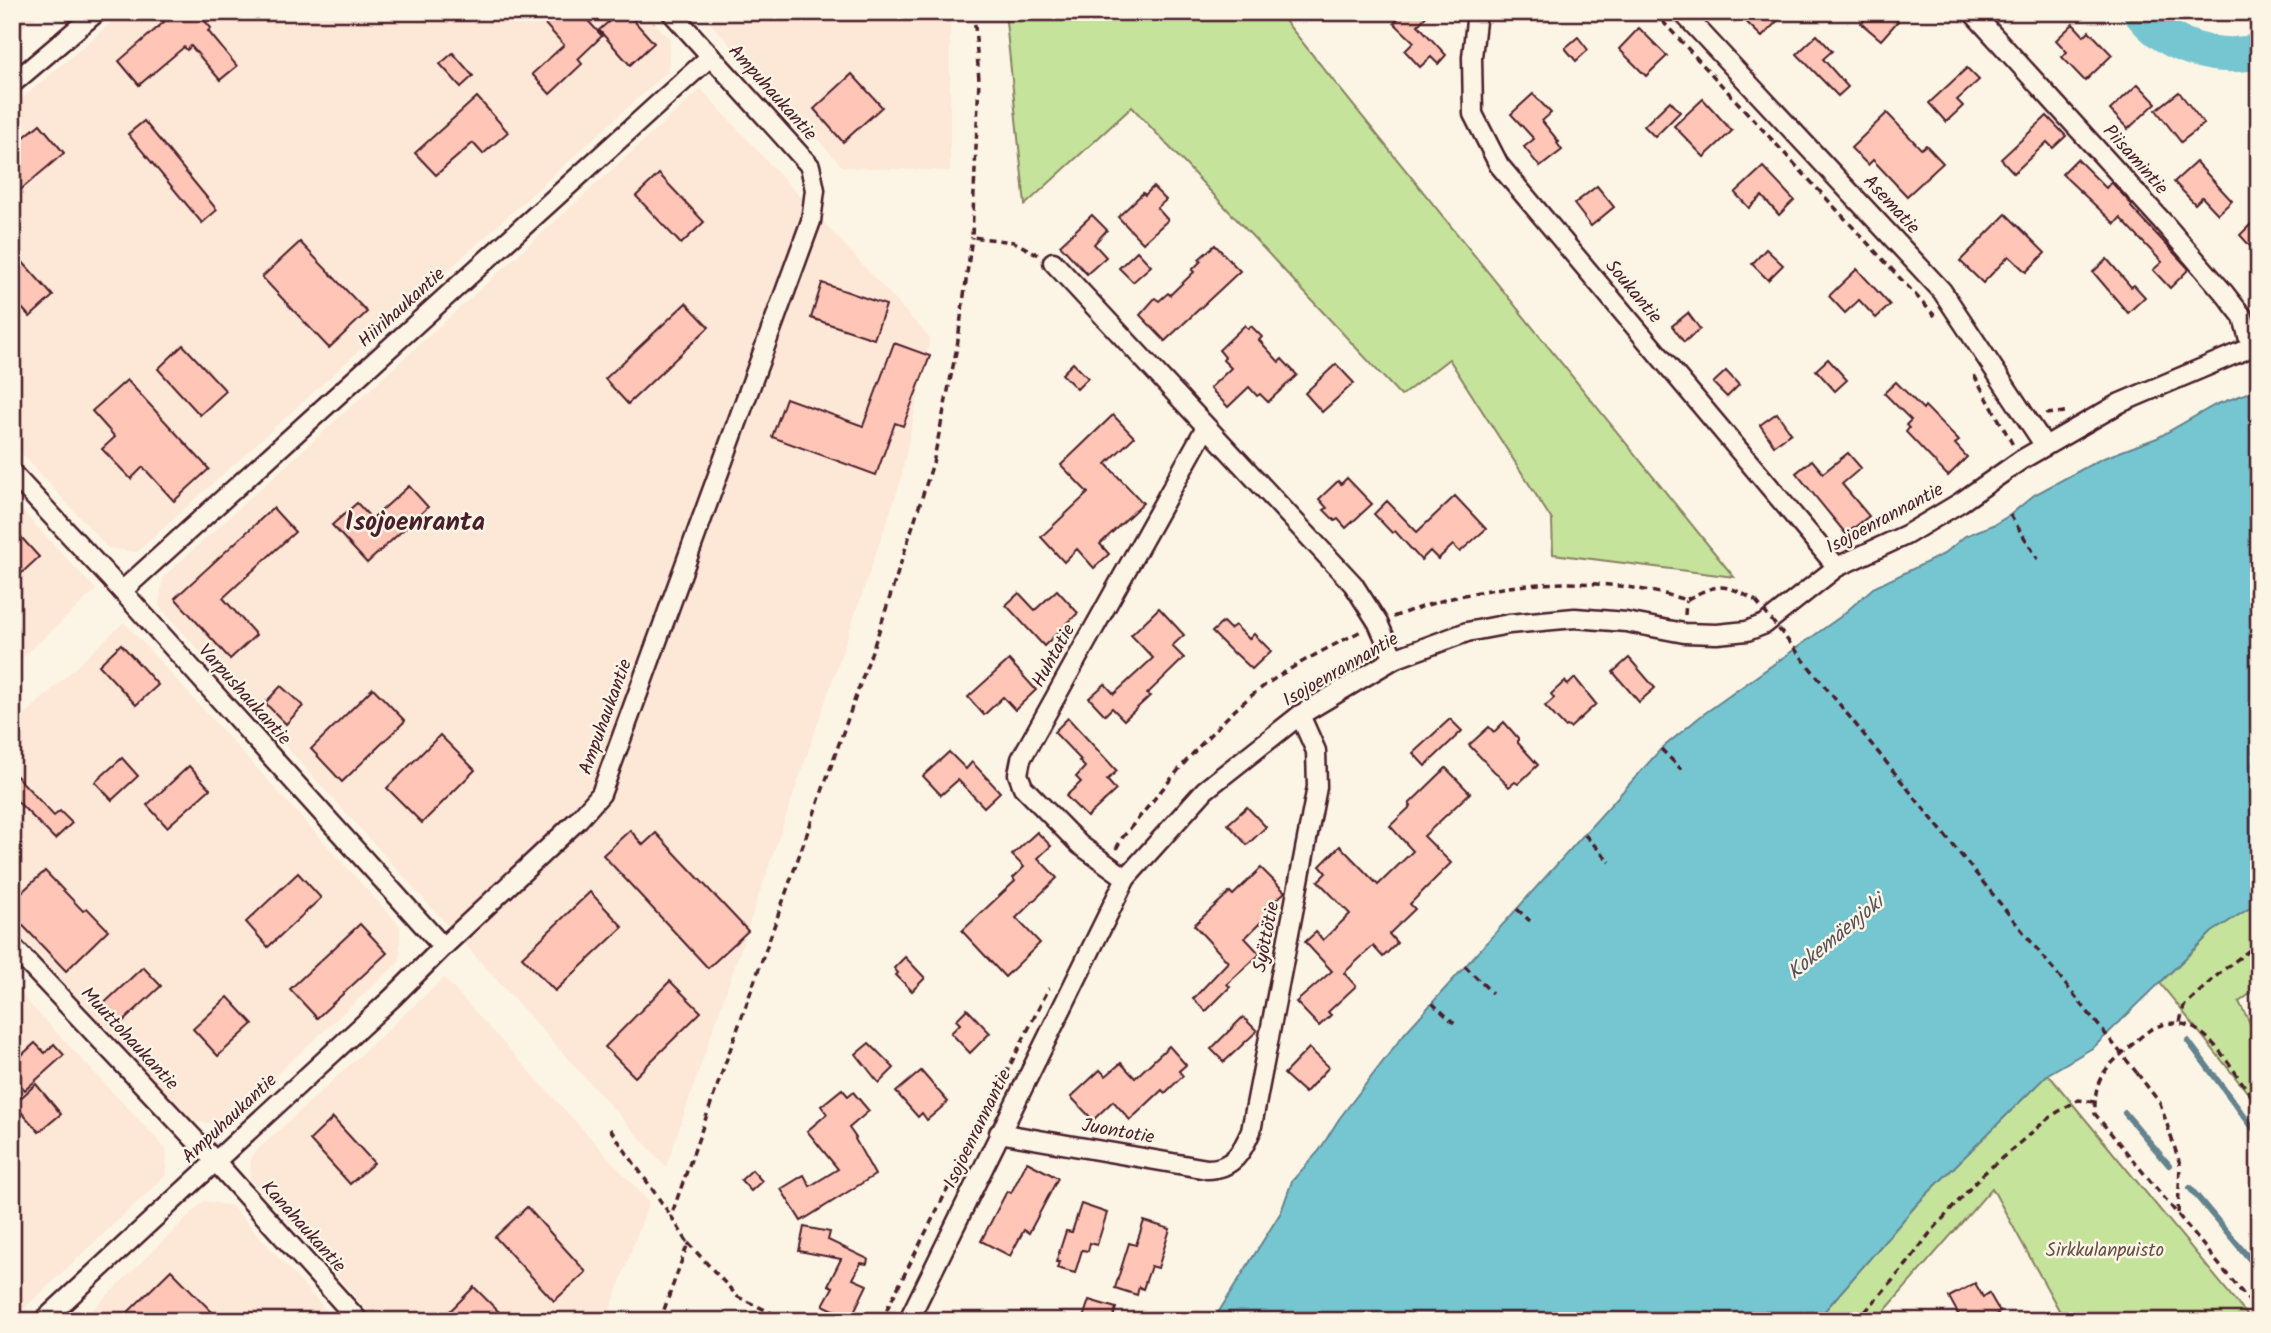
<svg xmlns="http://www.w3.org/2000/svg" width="2271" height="1333" font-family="Kalam,sans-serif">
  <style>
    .built { fill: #fde7d7 }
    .green { fill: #c6e39b; stroke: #888163; stroke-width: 2 }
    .water { fill: #76c6d1; stroke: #64838f; stroke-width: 2 }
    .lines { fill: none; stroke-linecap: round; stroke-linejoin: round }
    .stream { stroke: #64838f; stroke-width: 6 }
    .river { stroke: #76c6d1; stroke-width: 35 }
    .building { fill: #ffc5b6; stroke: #4a1f2b; stroke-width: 2 }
    .street-casing { stroke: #4a1f2b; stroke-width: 23 }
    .path { stroke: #4a1f2b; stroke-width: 3.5; stroke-dasharray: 7 5; stroke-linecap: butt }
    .street { stroke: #fcf5e5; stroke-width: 18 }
    .path-bridge { stroke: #4a1f2b; stroke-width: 3.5; stroke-dasharray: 7 5; stroke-linecap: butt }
    .labels { text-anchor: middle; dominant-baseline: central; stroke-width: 5; stroke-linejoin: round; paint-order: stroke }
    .street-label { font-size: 19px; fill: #4a1f2b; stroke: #fcf5e5 }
    .park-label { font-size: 19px; fill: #695047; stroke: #fcf5e5 }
    .water-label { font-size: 21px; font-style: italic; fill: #57515d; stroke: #fcf5e5 }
    .district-label { font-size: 26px; font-weight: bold; fill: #4a1f2b; stroke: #fcf5e5 }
  </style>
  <rect width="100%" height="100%" fill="#fcf5e5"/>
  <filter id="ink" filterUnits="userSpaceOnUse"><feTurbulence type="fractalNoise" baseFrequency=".0143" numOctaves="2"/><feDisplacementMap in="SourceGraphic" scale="14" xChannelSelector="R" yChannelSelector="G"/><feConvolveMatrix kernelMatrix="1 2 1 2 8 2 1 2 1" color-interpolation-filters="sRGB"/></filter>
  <g filter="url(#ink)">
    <g class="built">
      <polygon points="12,12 41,12 12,37"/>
      <polygon points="124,12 645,12 670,39 668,71 137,552 108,548 12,443 12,107"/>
      <polygon points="700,12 950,12 950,171 843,167"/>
      <polygon points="701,89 930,338 900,483 666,1167 159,606 163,577"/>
      <polygon points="12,500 96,590 12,667"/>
      <polygon points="124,622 400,926 400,961 222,1124 194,1122 12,927 12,727"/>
      <polygon points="12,978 26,1000 167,1150 166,1175 12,1320"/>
      <polygon points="444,978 649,1202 606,1321 377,1321 250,1179 251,1156"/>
      <polygon points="204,1201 232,1206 336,1321 81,1321"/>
    </g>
    <g class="green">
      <polygon points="1005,12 1278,12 1734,577 1553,554 1552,520 1449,359 1401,396 1132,107 1025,205"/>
      <polygon points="2259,902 2259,987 2239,1002 2259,1040 2259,1107 2160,983 2212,932"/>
      <polygon points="2048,1074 2252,1321 2065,1321 1992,1188 1876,1321 1816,1321 1917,1204"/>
    </g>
    <polygon class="water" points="2259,389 2259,902 2212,932 2094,1047 2048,1074 1917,1204 1816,1321 1213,1321 1281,1212 1292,1181 1319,1151 1339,1119 1405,1033 1661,749 1701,716 1840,617 1873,588 1944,554 1965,536 1995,524 2010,515 2034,495 2101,459 2157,438 2215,405"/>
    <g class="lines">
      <g class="stream">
        <polyline points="2188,1041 2259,1136"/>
        <polyline points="2125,1113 2169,1165"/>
        <polyline points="2190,1188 2259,1270"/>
      </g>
      <path class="river" d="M2140,12C2167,47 2216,62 2259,51"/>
    </g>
    <g class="building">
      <polygon points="170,12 197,12 211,28 208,31 237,66 220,80 191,46 187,50 184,47 139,85 119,61 164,22 161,19"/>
      <polygon points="534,12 580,12 602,36 578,59 582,64 550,94 532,74 564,45"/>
      <polygon points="620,12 626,12 654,43 630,65 599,30"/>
      <polygon points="1404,12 1430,12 1418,25 1446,55 1438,64 1431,57 1420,67 1405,51 1414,42 1394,23"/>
      <polygon points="1736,12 1786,12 1762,37"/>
      <polygon points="1870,12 1889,12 1898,21 1881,40 1861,23"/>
      <polygon points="2073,24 2084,36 2089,31 2112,55 2085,81 2062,57 2067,52 2056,40"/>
      <polygon points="1639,28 1667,56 1646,76 1619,49"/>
      <polygon points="1817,35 1832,51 1823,59 1848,87 1838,96 1797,54"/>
      <polygon points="1578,37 1588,50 1576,61 1565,48"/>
      <polygon points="453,53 473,76 461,87 440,64"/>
      <polygon points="1967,68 1979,80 1957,100 1963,106 1946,122 1929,103"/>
      <polygon points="852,74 882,107 843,142 814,109"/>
      <polygon points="2138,84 2156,103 2128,129 2110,110"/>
      <polygon points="2179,92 2204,124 2181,142 2156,110"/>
      <polygon points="1533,94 1551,113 1542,121 1559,142 1557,143 1562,150 1540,167 1524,147 1534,139 1511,114"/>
      <polygon points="477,97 508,132 483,154 473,143 436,175 415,153"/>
      <polygon points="1703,99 1732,131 1704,157 1674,126"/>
      <polygon points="1670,101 1680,112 1655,137 1644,126"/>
      <polygon points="1887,113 1921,149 1926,145 1943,163 1907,196 1873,160 1868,165 1851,148"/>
      <polygon points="2047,116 2066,136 2053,148 2047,142 2014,173 2001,159"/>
      <polygon points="144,121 217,210 202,223 128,134"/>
      <polygon points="40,124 64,153 12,197 12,147"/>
      <polygon points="2077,159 2106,188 2111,182 2114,185 2132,205 2131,207 2189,269 2170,288 2153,270 2162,262 2120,218 2115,224 2062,174"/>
      <polygon points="2196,162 2232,201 2218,214 2202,197 2195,204 2174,182"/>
      <polygon points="1763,167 1794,200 1779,215 1762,196 1749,208 1735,193"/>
      <polygon points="659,174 704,222 681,244 636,196"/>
      <polygon points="1597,186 1614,207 1591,226 1574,204"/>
      <polygon points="1153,187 1166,200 1157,208 1168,220 1143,243 1118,217 1143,193 1145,195"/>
      <polygon points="2006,214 2045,253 2026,272 2009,256 1983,283 1960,261"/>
      <polygon points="1092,215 1107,230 1094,244 1106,257 1087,274 1060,245"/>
      <polygon points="2251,224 2259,233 2259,256 2240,235"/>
      <polygon points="300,242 367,312 329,348 262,277"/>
      <polygon points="1215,245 1240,271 1165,341 1140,315 1155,298 1159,301 1168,293 1170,295 1194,272 1192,270 1201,261 1199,259"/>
      <polygon points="1766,249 1783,265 1768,280 1752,264"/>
      <polygon points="12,250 53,296 30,317 12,297"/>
      <polygon points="1137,251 1151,266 1133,282 1119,268"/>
      <polygon points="2107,259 2131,287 2134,285 2145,297 2128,313 2093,272"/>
      <polygon points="1857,269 1890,305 1876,318 1859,300 1845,313 1829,296"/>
      <polygon points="822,283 886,305 874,339 811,318"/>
      <polygon points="686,303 709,327 628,404 605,379"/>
      <polygon points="1688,313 1700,329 1684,342 1672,326"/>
      <polygon points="1245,325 1248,329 1251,326 1262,337 1259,340 1279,362 1282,359 1297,375 1268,402 1260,394 1257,396 1249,387 1228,407 1210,388 1231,368 1223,360 1225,357 1219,350"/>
      <polygon points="894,343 930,356 903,426 895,423 876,475 772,437 786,398 863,426"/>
      <polygon points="183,345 226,391 200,415 158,369"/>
      <polygon points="1828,359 1847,380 1835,391 1816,370"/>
      <polygon points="1073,363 1088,378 1077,389 1062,374"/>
      <polygon points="1336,364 1354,383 1322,412 1305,393"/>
      <polygon points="1726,371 1739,385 1727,397 1713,383"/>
      <polygon points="127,380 209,469 174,501 143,467 131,479 102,449 115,437 92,411"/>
      <polygon points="1896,382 1923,409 1925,406 1959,441 1955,444 1967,457 1948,476 1906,432 1909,428 1906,425 1911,420 1884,393"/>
      <polygon points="1777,413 1791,433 1774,445 1760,425"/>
      <polygon points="1113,415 1134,437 1106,464 1143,503 1100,544 1109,554 1094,568 1077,549 1064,562 1041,537 1088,493 1061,465"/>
      <polygon points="1848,453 1861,468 1842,484 1869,516 1846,534 1796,473 1812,460 1823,473"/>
      <polygon points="1347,478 1372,504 1346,528 1338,519 1335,521 1324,510 1327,508 1319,499 1338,481 1341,484"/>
      <polygon points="409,486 428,507 367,563 332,525 357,503 372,519"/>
      <polygon points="1455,496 1486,529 1460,552 1453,545 1438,559 1430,551 1421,560 1395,531 1392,533 1374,514 1387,501 1417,532"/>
      <polygon points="273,508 295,532 223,598 256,635 230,659 175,598"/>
      <polygon points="12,527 39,557 12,582"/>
      <polygon points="1057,590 1078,613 1044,646 1006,605 1019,593 1035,610"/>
      <polygon points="1159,608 1184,635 1172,646 1184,658 1147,694 1150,696 1124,720 1112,708 1105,715 1089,698 1105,684 1114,694 1153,658 1131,635"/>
      <polygon points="1223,622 1230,629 1235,625 1249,639 1254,634 1271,651 1252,669 1235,653 1234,654 1212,632"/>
      <polygon points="121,644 158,685 136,705 99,665"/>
      <polygon points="1629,658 1655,688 1639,702 1613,672"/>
      <polygon points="1009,660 1036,690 1015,710 1003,697 984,715 968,697"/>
      <polygon points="1575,678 1596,704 1570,728 1567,726 1565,727 1545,706 1554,698 1551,694 1565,681 1568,685"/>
      <polygon points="281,686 303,706 286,724 265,703"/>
      <polygon points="373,688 405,721 342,782 311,749"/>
      <polygon points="1068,718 1117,771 1107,780 1116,790 1087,817 1066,796 1081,782 1076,777 1085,767 1079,761 1081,760 1054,732"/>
      <polygon points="1450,719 1462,731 1425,766 1413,753"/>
      <polygon points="1504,722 1518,738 1518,743 1538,765 1518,784 1515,782 1509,787 1469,745 1489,727 1494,732"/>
      <polygon points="440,735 475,770 422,823 387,788"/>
      <polygon points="949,752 966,769 972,762 1000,792 984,807 958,780 941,795 923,776"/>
      <polygon points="122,758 138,776 112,800 95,782"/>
      <polygon points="189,766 210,789 167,827 147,805"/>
      <polygon points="1446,768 1470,793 1424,836 1451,863 1410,904 1415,909 1389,934 1397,943 1383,957 1373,946 1344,973 1356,986 1328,1012 1331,1015 1319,1026 1296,1002 1332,971 1305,942 1316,932 1323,940 1350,914 1318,881 1326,873 1320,866 1340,846 1378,885 1413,851 1390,826 1411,806 1409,804"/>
      <polygon points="12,771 54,816 60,811 72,823 55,839 12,796"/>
      <polygon points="1247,807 1266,827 1247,845 1228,824"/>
      <polygon points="630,830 643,845 656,833 748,931 708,968 603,855"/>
      <polygon points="1037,832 1051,846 1038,858 1057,878 1016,918 1040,943 1005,977 962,931 1015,881 1013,878 1024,867 1012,855"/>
      <polygon points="1261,868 1285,892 1276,900 1280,903 1245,938 1260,954 1227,984 1230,987 1206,1011 1193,999 1228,962 1194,925 1230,892 1233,895"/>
      <polygon points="45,871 83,911 87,908 108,930 66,971 12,914 12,901"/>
      <polygon points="298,873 321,898 268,947 246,922"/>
      <polygon points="590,892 623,927 555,991 522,957"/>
      <polygon points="360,924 387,953 317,1018 290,989"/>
      <polygon points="905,957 925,978 912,991 896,975 898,973 894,968"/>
      <polygon points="143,967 161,986 117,1027 99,1008"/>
      <polygon points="670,981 701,1012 635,1077 605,1047"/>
      <polygon points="228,997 253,1024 218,1056 193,1029"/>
      <polygon points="967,1009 990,1033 970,1053 951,1033 960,1024 956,1020"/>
      <polygon points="1243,1017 1257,1031 1224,1062 1211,1049"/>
      <polygon points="35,1043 45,1053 54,1044 64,1055 25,1090 12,1076 12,1064"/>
      <polygon points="869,1043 894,1068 879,1083 856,1054"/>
      <polygon points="1169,1046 1186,1065 1179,1071 1183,1076 1165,1093 1162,1090 1130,1120 1113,1101 1093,1120 1071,1097 1100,1070 1106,1076 1121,1063 1135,1078"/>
      <polygon points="1309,1048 1329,1067 1305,1093 1284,1074"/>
      <polygon points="921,1071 948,1102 927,1120 922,1113 918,1117 896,1092"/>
      <polygon points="36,1084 61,1114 39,1132 14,1104"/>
      <polygon points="842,1089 848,1096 853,1092 869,1111 849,1128 856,1138 855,1139 875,1175 801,1221 781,1189 804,1175 810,1186 838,1169 807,1131 827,1114 821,1106"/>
      <polygon points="333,1118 374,1163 350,1184 310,1140"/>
      <polygon points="1027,1162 1058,1178 1029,1233 1024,1230 1010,1256 981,1241 1007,1191 1011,1193"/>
      <polygon points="752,1170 762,1181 751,1191 741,1180"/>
      <polygon points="1081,1204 1107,1213 1097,1245 1090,1243 1088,1251 1082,1250 1075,1273 1057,1268 1059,1262 1056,1262 1066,1231 1072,1232"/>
      <polygon points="527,1207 586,1272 554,1301 495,1237"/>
      <polygon points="1144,1221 1170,1229 1158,1268 1151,1266 1143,1289 1139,1287 1137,1295 1115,1288 1129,1243 1136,1245"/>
      <polygon points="804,1227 830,1232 828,1240 868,1259 867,1264 861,1263 853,1279 867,1285 851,1318 823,1305 833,1287 828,1285 841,1259 799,1251"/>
      <polygon points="171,1270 213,1313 205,1321 119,1321"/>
      <polygon points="1975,1283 1983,1297 1989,1293 2000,1312 1986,1321 1962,1321 1949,1297"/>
      <polygon points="474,1287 508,1321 440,1321"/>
      <polygon points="1089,1300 1116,1308 1112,1321 1082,1321"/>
    </g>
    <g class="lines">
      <defs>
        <g id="street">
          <polyline points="1477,12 1472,57 1473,114 1499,165 1837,567"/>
          <polyline points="1682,12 1942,291 2045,446"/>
          <polyline points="1972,12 2162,221 2225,294 2243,317 2251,347"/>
          <polyline points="12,84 97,12"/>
          <polyline points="1053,262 1353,584 1378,623 1394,659"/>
          <polyline points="12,473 122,591 443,947"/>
          <polyline points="122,591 711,56"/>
          <polyline points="1126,878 1080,845 1023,787 1018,774 1021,759 1206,427"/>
          <polyline points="12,946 215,1161 359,1321"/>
          <path d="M999,1133L1207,1169C1233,1169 1242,1152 1251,1131L1317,787L1316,751L1300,715"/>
          <polyline points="43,1321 392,998 443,947 578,820 601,794 811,221 815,190 810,166 671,12"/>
          <polyline points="908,1321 1126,878 1205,790 1300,715 1394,659 1467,632 1509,624 1575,618 1626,622 1684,633 1717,634 1747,631 1765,624 1837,567 1906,535 1961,502 2021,460 2120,403 2259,344"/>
        </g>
      </defs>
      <use href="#street" class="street-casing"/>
      <g class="path">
        <polyline points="974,12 979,80 972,237 1014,242 1039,255"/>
        <polyline points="1654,12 1935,316"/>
        <polyline points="1974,375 2013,445"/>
        <polyline points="2046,414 2066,412"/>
        <polyline points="2010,515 2038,559"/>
        <polyline points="1685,615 1686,600"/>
        <path d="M1393,617C1485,581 1591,571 1686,600C1718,582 1725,583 1756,601"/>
        <polyline points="1661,749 1681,769"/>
        <polyline points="1585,835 1610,862"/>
        <path d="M1116,849L1122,838C1161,792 1198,742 1244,702C1279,671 1323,651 1363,630"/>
        <polyline points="1517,909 1530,921"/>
        <polyline points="1465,966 1492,993"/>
        <polyline points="1432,1003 1454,1023"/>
        <polyline points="2180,1022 2184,1006 2222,971 2259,943"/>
        <polyline points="2137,1073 2160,1103 2180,1164 2178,1214"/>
        <path d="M2259,1105C2232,1075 2206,1006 2156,1027C2145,1031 2135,1043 2126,1050C2101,1072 2094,1081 2095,1114L2259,1313"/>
        <polyline points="610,1129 671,1216"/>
        <polyline points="688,1243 738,1297 778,1316 797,1321"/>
        <polyline points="660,1321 688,1243 671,1216 878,634 933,463 957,347 972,237"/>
        <polyline points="881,1321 1049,988"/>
        <polyline points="1857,1321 1907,1264 1930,1233 1982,1175 2051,1116 2078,1100 2095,1102"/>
      </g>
      <use href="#street" class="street"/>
      <polyline class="path-bridge" points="1756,601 2137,1073"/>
    </g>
  </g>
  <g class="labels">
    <g class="street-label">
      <text transform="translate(772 93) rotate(48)">Ampuhaukantie</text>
      <text transform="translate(2135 160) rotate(48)">Piisamintie</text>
      <text transform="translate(1891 205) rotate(47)">Asematie</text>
      <text transform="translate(1633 292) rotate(50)">Soukantie</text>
      <text transform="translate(402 308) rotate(-42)">Hiirihaukantie</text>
      <text transform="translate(1885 519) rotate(-28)">Isojoenrannantie</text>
      <text transform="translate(1054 656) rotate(-61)">Huhtatie</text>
      <text transform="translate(1341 670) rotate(-30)">Isojoenrannantie</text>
      <text transform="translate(244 695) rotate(48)">Varpushaukantie</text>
      <text transform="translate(606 717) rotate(-70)">Ampuhaukantie</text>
      <text transform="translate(1267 937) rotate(-79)">Syöttötie</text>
      <text transform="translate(129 1039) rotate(47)">Muuttohaukantie</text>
      <text transform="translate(230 1119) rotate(-43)">Ampuhaukantie</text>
      <text transform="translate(978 1129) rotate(-64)">Isojoenrannantie</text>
      <text transform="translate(1118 1132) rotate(10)">Juontotie</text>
      <text transform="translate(303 1227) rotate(48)">Kanahaukantie</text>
    </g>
    <g class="park-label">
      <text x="2105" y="1251">Sirkkulanpuisto</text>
    </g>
    <g class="water-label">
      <text transform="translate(1836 938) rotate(-40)">Kokemäenjoki</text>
    </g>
    <g class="district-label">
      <text x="415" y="523">Isojoenranta</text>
    </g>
  </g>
  <rect width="2271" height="1333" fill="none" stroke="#fcf5e5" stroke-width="42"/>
  <rect x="21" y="21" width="2229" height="1291" fill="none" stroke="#4a1f2b" stroke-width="2.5" filter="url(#ink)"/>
</svg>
